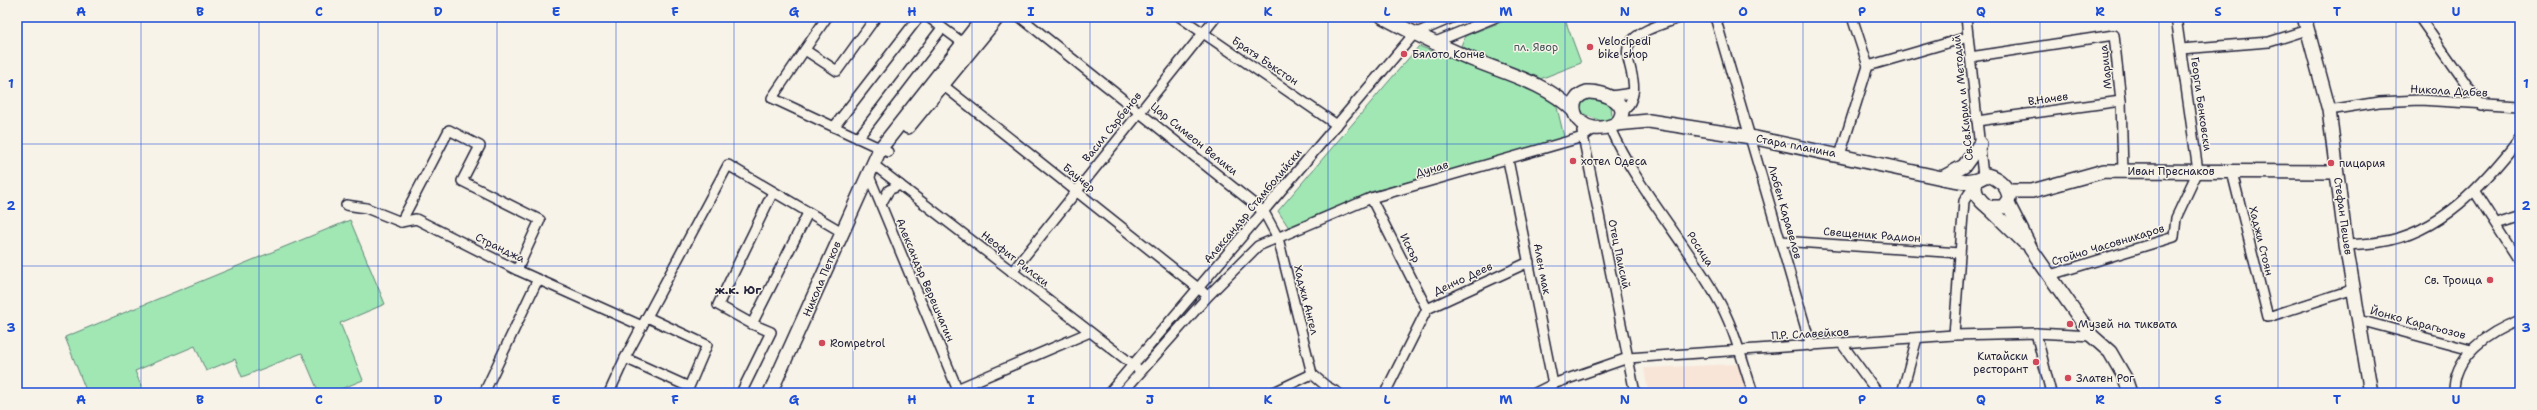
<svg xmlns="http://www.w3.org/2000/svg" width="2537" height="410" font-family="'Shantell Sans',sans-serif">
  <style>
    .built { fill: #f8e5d7 }
    .green { fill: #a0e7b4; stroke: #618478 }
    .lines { fill: none; stroke-linecap: round; stroke-linejoin: round }
    .street-casing { stroke: #22223b; stroke-width: 12 }
    .secondary-casing { stroke: #22223b; stroke-width: 16 }
    .street { stroke: #f7f3e8; stroke-width: 9 }
    .secondary { stroke: #f7f3e8; stroke-width: 13 }
    .grid { fill: none; stroke: #1d4ed8; stroke-width: 1; stroke-opacity: 0.55 }
    .poi-dot { fill: #d1495b; stroke: #f7f3e8; stroke-width: 1.5 }
    .labels { text-anchor: middle; dominant-baseline: central; stroke-width: 3; stroke-linejoin: round; paint-order: stroke }
    .poi-label { font-size: 11px; fill: #22223b; stroke: #f7f3e8; text-anchor: start }
    .park-label { font-size: 11px; fill: #425359; stroke: #f7f3e8 }
    .street-label { font-size: 11px; fill: #22223b; stroke: #f7f3e8 }
    .neighbourhood-label { font-size: 12px; font-weight: bold; fill: #22223b; stroke: #f7f3e8 }
    .neatline { fill: none; stroke: #1d4ed8; stroke-width: 1.5 }
    .grid-label { font-size: 13px; text-anchor: middle; font-weight: bold; fill: #1d4ed8 }
  </style>
  <rect width="100%" height="100%" fill="#f7f3e8"/>
  <filter id="ink" filterUnits="userSpaceOnUse"><feTurbulence type="fractalNoise" baseFrequency=".025" numOctaves="2"/><feDisplacementMap in="SourceGraphic" scale="8" xChannelSelector="R" yChannelSelector="G"/><feConvolveMatrix kernelMatrix="1 2 1 2 8 2 1 2 1" color-interpolation-filters="sRGB"/></filter>
  <g filter="url(#ink)">
    <g class="built">
      <polygon points="1398,17 1438,17 1416,27"/>
      <polygon points="1738,364 1747,393 1648,393 1644,368"/>
    </g>
    <g class="green">
      <polygon points="1514,17 1564,17 1581,63 1535,81 1461,46 1465,36"/>
      <polygon points="1419,46 1555,99 1565,141 1370,192 1291,231 1278,211"/>
      <polygon points="1589,97 1611,105 1612,118 1604,122 1581,113 1579,105 1583,99"/>
      <polygon points="350,220 385,304 340,323 363,380 331,393 319,393 302,353 242,377 235,359 206,371 195,346 135,371 144,393 87,393 65,337"/>
    </g>
    <g class="lines">
      <defs>
        <g id="street">
          <polyline points="827,17 772,98 888,152"/>
          <polyline points="928,17 963,43"/>
          <polyline points="1020,17 1264,212 1278,238 1312,374 1326,386 1338,393"/>
          <polyline points="1180,17 1337,125"/>
          <polyline points="1715,17 1811,346"/>
          <polyline points="1966,17 1983,176"/>
          <polyline points="2419,17 2481,105"/>
          <polyline points="1433,43 1496,17"/>
          <polyline points="2181,49 2269,42 2307,30"/>
          <polyline points="805,50 837,71 876,17"/>
          <polyline points="1970,57 2114,35 2121,101 2123,171"/>
          <polyline points="1868,66 1968,37"/>
          <polyline points="939,82 1203,292"/>
          <polyline points="1611,96 1633,93"/>
          <polyline points="2329,110 2379,102 2420,100 2520,106"/>
          <path d="M1622,113C1649,87 1619,60 1630,43C1640,29 1667,23 1682,17"/>
          <polyline points="1977,121 2121,101"/>
          <path d="M1609,126C1636,187 1683,239 1716,296C1734,326 1742,361 1753,393"/>
          <polyline points="834,127 919,17"/>
          <polyline points="1582,131 1635,393"/>
          <polyline points="858,138 942,28"/>
          <polyline points="1840,155 1868,66 1852,17"/>
          <polyline points="1508,160 1553,384"/>
          <polyline points="874,165 1137,368"/>
          <polyline points="2232,172 2268,317 2354,289"/>
          <polyline points="869,176 959,393"/>
          <polyline points="2475,192 2520,262"/>
          <polyline points="1371,198 1427,309"/>
          <polyline points="881,204 889,190 900,185"/>
          <polyline points="346,205 366,208 401,222 416,219 517,270 642,326"/>
          <polyline points="401,222 449,130 480,146 462,181 540,220 517,270"/>
          <polyline points="2497,224 2520,217"/>
          <polyline points="1781,241 1960,253"/>
          <path d="M2346,245C2358,244 2369,244 2380,242C2440,234 2485,183 2520,138"/>
          <polyline points="1012,272 1216,17"/>
          <polyline points="2050,275 2174,237 2176,218 2198,171 2176,17"/>
          <polyline points="2359,320 2471,350"/>
          <polyline points="752,324 718,305 773,192"/>
          <polyline points="2036,333 2051,393"/>
          <polyline points="1954,335 1964,201 1974,186"/>
          <polyline points="1842,344 1878,393"/>
          <polyline points="625,358 689,387 707,345 647,317"/>
          <polyline points="957,389 1090,332"/>
          <polyline points="484,393 538,279"/>
          <polyline points="609,393 625,358 728,165 842,232"/>
          <polyline points="741,393 771,332 752,324 808,213"/>
          <polyline points="1109,393 1414,34 1454,17"/>
          <polyline points="1122,393 1208,296 1258,246 1371,198 1583,137 1595,128"/>
          <polyline points="1272,393 1312,374"/>
          <polyline points="1385,393 1427,309 1529,262"/>
          <polyline points="1535,393 1553,384 1628,358 1954,335 2036,333 2092,336"/>
          <polyline points="1902,393 1917,338"/>
          <path d="M2454,393C2453,355 2489,332 2520,320"/>
        </g>
        <g id="secondary">
          <path d="M1383,17C1412,33 1441,46 1471,59C1505,73 1548,84 1574,111"/>
          <polyline points="2304,17 2329,110 2346,245 2371,393"/>
          <path d="M1587,92C1604,91 1635,104 1616,124C1609,127 1602,129 1594,128C1574,126 1564,99 1587,92Z"/>
          <polyline points="1616,124 1649,121 1751,137 1942,178 1966,182 1977,180"/>
          <polyline points="908,127 998,17"/>
          <path d="M1987,175C1998,178 2009,187 2009,199L2003,207H1988C1980,201 1971,191 1977,180Z"/>
          <polyline points="1942,178 1964,166 1980,144"/>
          <polyline points="2008,191 2032,191 2104,171 2336,172"/>
          <polyline points="2007,202 2031,249 2092,336 2110,352 2125,378 2130,393"/>
          <polyline points="1988,207 2024,242"/>
          <polyline points="770,393 880,149 984,17"/>
        </g>
      </defs>
      <use href="#street" class="street-casing"/>
      <use href="#secondary" class="secondary-casing"/>
      <use href="#street" class="street"/>
      <use href="#secondary" class="secondary"/>
    </g>
  </g>
  <path class="grid" d="M141,17V393M259,17V393M378,17V393M497,17V393M616,17V393M734,17V393M853,17V393M972,17V393M1090,17V393M1209,17V393M1328,17V393M1447,17V393M1565,17V393M1684,17V393M1803,17V393M1921,17V393M2040,17V393M2159,17V393M2278,17V393M2396,17V393M17,144H2520M17,266H2520"/>
  <g class="poi-dot">
    <circle cx="1590" cy="47" r="4"/>
    <circle cx="1404" cy="54" r="4"/>
    <circle cx="1573" cy="161" r="4"/>
    <circle cx="2331" cy="163" r="4"/>
    <circle cx="2490" cy="280" r="4"/>
    <circle cx="2070" cy="324" r="4"/>
    <circle cx="822" cy="343" r="4"/>
    <circle cx="2036" cy="362" r="4"/>
    <circle cx="2068" cy="378" r="4"/>
  </g>
  <g class="labels">
    <g class="poi-label">
      <text x="1598" y="41">Velocipedi<tspan x="1598" dy="13">bike shop</tspan></text>
      <text x="1412" y="54">Бялото Конче</text>
      <text x="1581" y="161">хотел Одеса</text>
      <text x="2339" y="163">пицария</text>
      <text x="2482" y="280" text-anchor="end">Св. Троица</text>
      <text x="2078" y="324">Музей на тиквата</text>
      <text x="830" y="343">Rompetrol</text>
      <text x="2028" y="356" text-anchor="end">Китайски<tspan x="2028" dy="13">ресторант</tspan></text>
      <text x="2076" y="378">Златен Рог</text>
    </g>
    <g class="park-label">
      <text x="1536" y="47">пл. Явор</text>
    </g>
    <g class="street-label">
      <text transform="translate(1265 61) rotate(34)">Братя Бъкстон</text>
      <text transform="translate(2106 67) rotate(-96)">Марица</text>
      <text transform="translate(2449 91) rotate(3)">Никола Дабев</text>
      <text transform="translate(1963 98) rotate(-96)">Св.Св.Кирил и Методий</text>
      <text transform="translate(2048 99) rotate(-8)">В.Начев</text>
      <text transform="translate(2201 104) rotate(82)">Георги Бенковски</text>
      <text transform="translate(1112 127) rotate(-51)">Васил Сърбенов</text>
      <text transform="translate(1194 139) rotate(39)">Цар Симеон Велики</text>
      <text transform="translate(1796 146) rotate(11)">Стара планина</text>
      <text transform="translate(1432 169) rotate(-16)">Дунав</text>
      <text x="2171" y="171">Иван Преснаков</text>
      <text transform="translate(1079 178) rotate(39)">Баучер</text>
      <text transform="translate(1253 206) rotate(-50)">Александър Стамболийски</text>
      <text transform="translate(1785 212) rotate(74)">Любен Каравелов</text>
      <text transform="translate(2343 216) rotate(82)">Стефан Пешев</text>
      <text transform="translate(1872 235) rotate(4)">Свещеник Радион</text>
      <text transform="translate(2261 241) rotate(76)">Хаджи Стоян</text>
      <text transform="translate(2108 245) rotate(-17)">Стойчо Часовникаров</text>
      <text transform="translate(500 248) rotate(26)">Странджа</text>
      <text transform="translate(1410 248) rotate(63)">Искър</text>
      <text transform="translate(1700 249) rotate(57)">Росица</text>
      <text transform="translate(1619 254) rotate(78)">Отец Паисий</text>
      <text transform="translate(1015 259) rotate(38)">Неофит Рилски</text>
      <text transform="translate(1542 269) rotate(79)">Ален мак</text>
      <text transform="translate(822 279) rotate(-67)">Никола Петков</text>
      <text transform="translate(1463 279) rotate(-25)">Денчо Деев</text>
      <text transform="translate(925 280) rotate(67)">Александър Верешчагин</text>
      <text transform="translate(1306 300) rotate(76)">Хаджи Ангел</text>
      <text transform="translate(2418 323) rotate(15)">Йонко Карагьозов</text>
      <text transform="translate(1810 334) rotate(-3)">П.Р. Славейков</text>
    </g>
    <g class="neighbourhood-label">
      <text x="738" y="290">ж.к. Юг</text>
    </g>
  </g>
  <rect width="2537" height="410" fill="none" stroke="#f7f3e8" stroke-width="44"/>
  <rect x="22" y="22" width="2493" height="366" class="neatline"/>
  <g class="grid-label">
    <text x="81" y="16">A</text>
    <text x="200" y="16">B</text>
    <text x="319" y="16">C</text>
    <text x="438" y="16">D</text>
    <text x="556" y="16">E</text>
    <text x="675" y="16">F</text>
    <text x="794" y="16">G</text>
    <text x="912" y="16">H</text>
    <text x="1031" y="16">I</text>
    <text x="1150" y="16">J</text>
    <text x="1268" y="16">K</text>
    <text x="1387" y="16">L</text>
    <text x="1506" y="16">M</text>
    <text x="1625" y="16">N</text>
    <text x="1743" y="16">O</text>
    <text x="1862" y="16">P</text>
    <text x="1981" y="16">Q</text>
    <text x="2100" y="16">R</text>
    <text x="2218" y="16">S</text>
    <text x="2337" y="16">T</text>
    <text x="2456" y="16">U</text>
    <text x="11" y="88">1</text>
    <text x="2526" y="88">1</text>
    <text x="11" y="210">2</text>
    <text x="2526" y="210">2</text>
    <text x="11" y="332">3</text>
    <text x="2526" y="332">3</text>
    <text x="81" y="404">A</text>
    <text x="200" y="404">B</text>
    <text x="319" y="404">C</text>
    <text x="438" y="404">D</text>
    <text x="556" y="404">E</text>
    <text x="675" y="404">F</text>
    <text x="794" y="404">G</text>
    <text x="912" y="404">H</text>
    <text x="1031" y="404">I</text>
    <text x="1150" y="404">J</text>
    <text x="1268" y="404">K</text>
    <text x="1387" y="404">L</text>
    <text x="1506" y="404">M</text>
    <text x="1625" y="404">N</text>
    <text x="1743" y="404">O</text>
    <text x="1862" y="404">P</text>
    <text x="1981" y="404">Q</text>
    <text x="2100" y="404">R</text>
    <text x="2218" y="404">S</text>
    <text x="2337" y="404">T</text>
    <text x="2456" y="404">U</text>
  </g>
</svg>
